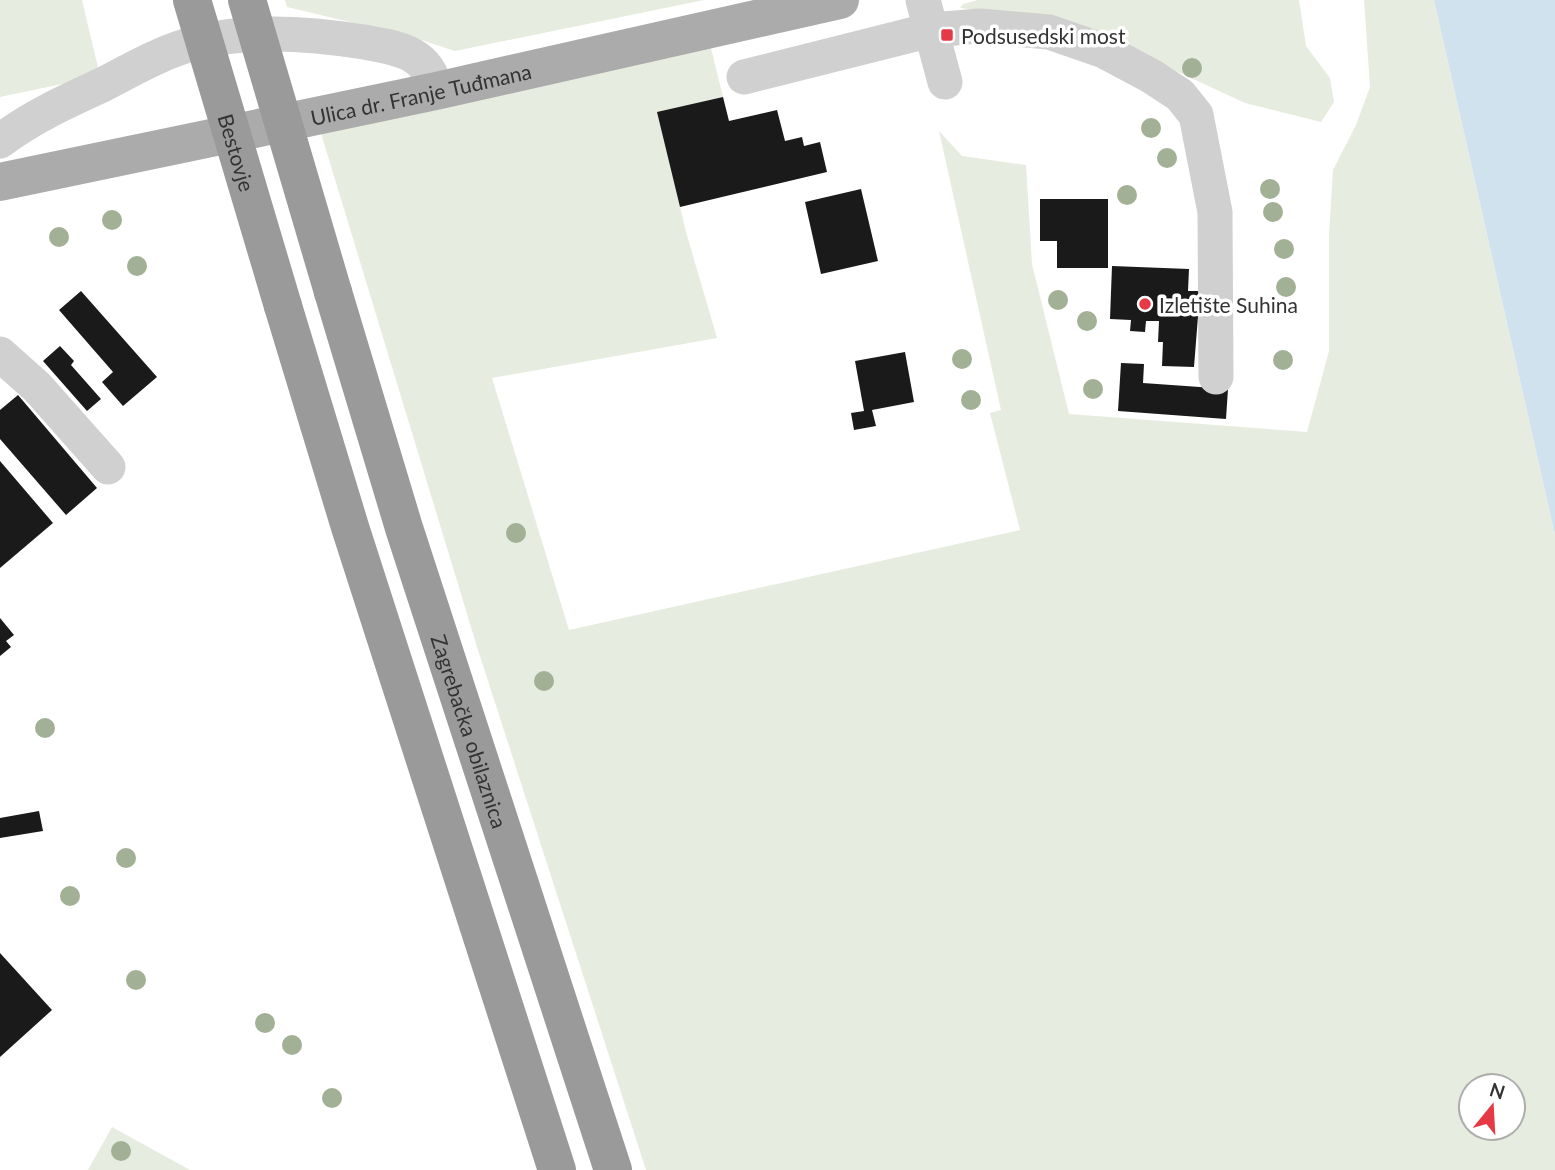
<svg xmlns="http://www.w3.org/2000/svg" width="1555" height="1170" font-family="Lato,sans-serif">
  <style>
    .green { fill: #e6ecdf; fill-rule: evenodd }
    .water { fill: #cfe2ee }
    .building { fill: #1a1a1a }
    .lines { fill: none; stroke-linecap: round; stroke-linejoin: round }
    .minor { stroke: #d0d0d0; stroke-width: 35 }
    .major { stroke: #ababab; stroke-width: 38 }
    .highway { stroke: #9a9a9a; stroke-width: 38 }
    .highway-bridge { stroke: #9a9a9a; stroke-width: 38 }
    .tree { fill: #a2b095 }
    .poi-dot { fill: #e63946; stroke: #fff; stroke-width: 2.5 }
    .labels { text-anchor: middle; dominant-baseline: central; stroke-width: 7; stroke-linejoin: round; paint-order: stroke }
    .poi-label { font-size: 21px; fill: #333; stroke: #fff; text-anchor: start }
    .street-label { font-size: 21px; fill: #333; stroke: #fff }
  </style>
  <rect width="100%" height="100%" fill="#fff"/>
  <g class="green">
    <polygon points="0,0 82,0 100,76 0,97"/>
    <polygon points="285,0 704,0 455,51 412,37 287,7"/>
    <polygon points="978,0 1299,0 1306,46 1330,78 1334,102 1321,122 1245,103 1111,41 1037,17 960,8 963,4"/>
    <path d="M1364,0H1434L1555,535V1170H646L478,650L320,130L710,44L723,97L658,113L686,232L717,338L492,378L569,630L1020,530L990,413L1001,410L939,131L962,156L1026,165L1032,264L1069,414L1307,432L1329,351V234L1333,170L1356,125L1370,87ZM1471,1086H1513V1128H1471Z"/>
    <polygon points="112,1127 190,1170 88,1170"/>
  </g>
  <polygon class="water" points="1434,0 1555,0 1555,535"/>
  <g class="building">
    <polygon points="723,97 729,121 777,110 785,141 802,137 804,146 820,142 827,172 680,207 657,112"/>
    <polygon points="861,189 878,261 821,274 805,202"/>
    <polygon points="1040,199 1108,199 1108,268 1057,268 1057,241 1040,241"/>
    <polygon points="1112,266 1189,269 1188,291 1200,291 1194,367 1162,366 1163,342 1158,342 1159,321 1146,321 1145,332 1130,331 1131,320 1110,319"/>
    <polygon points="81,291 157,377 123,406 102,382 113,372 59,310"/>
    <polygon points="60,346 74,361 71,365 101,399 87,411 43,361"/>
    <polygon points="905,352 914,402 872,410 876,426 854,430 851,413 864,411 855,361"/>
    <polygon points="1121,363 1144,364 1143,383 1228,389 1226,419 1118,411"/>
    <polygon points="18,395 97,488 66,515 0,439 0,410"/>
    <polygon points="0,461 53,523 0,568"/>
    <polygon points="0,618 14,635 6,641 11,647 0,656"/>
    <polygon points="39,811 43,831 0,838 0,818"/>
    <polygon points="0,953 52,1010 0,1057"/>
  </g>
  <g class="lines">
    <g class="minor">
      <polyline points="923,0 945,82"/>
      <polyline points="744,77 931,30 980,26 1049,32 1104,51 1151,76 1180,95 1196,115 1215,212 1216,377"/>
      <path d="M0,141C32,117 67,101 102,85C120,76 137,66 155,58C219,27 295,31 364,42C398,48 429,52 436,91"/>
      <polyline points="0,354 37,387 108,467"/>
    </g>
    <path class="major" id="s1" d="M0,182L436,91L840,0"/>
    <g class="highway">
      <path id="s2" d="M333,292L404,528L613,1170"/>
      <polyline points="283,306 350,527 557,1170"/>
    </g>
    <g class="highway-bridge">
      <path id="s3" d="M192,0L283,306"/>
      <polyline points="247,0 333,292"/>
    </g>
  </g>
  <g class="tree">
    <circle cx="1192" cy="68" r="10"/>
    <circle cx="1151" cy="128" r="10"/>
    <circle cx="1167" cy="158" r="10"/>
    <circle cx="1270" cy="189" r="10"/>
    <circle cx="1127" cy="195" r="10"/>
    <circle cx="1273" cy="212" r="10"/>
    <circle cx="112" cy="220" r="10"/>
    <circle cx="59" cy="237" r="10"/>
    <circle cx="1284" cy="249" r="10"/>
    <circle cx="137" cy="266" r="10"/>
    <circle cx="1286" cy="287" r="10"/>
    <circle cx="1058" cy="300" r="10"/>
    <circle cx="1087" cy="321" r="10"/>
    <circle cx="962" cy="359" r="10"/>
    <circle cx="1283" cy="360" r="10"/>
    <circle cx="1093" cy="389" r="10"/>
    <circle cx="971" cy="400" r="10"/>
    <circle cx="516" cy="533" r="10"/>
    <circle cx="544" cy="681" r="10"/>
    <circle cx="45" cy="728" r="10"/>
    <circle cx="126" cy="858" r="10"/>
    <circle cx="70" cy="896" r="10"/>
    <circle cx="136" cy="980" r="10"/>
    <circle cx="265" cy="1023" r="10"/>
    <circle cx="292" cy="1045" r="10"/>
    <circle cx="332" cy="1098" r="10"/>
    <circle cx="121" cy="1151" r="10"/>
  </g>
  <g class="poi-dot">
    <rect x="940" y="28" width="14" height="14" rx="3.5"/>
    <circle cx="1145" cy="304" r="7"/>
  </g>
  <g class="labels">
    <g class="poi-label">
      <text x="961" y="35">Podsusedski most</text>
      <text x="1159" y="304">Izletište Suhina</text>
    </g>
    <g class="street-label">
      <text stroke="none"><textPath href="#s1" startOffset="430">Ulica dr. Franje Tuđmana</textPath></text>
      <text stroke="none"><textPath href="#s3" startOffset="159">Bestovje</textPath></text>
      <text stroke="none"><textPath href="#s2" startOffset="460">Zagrebačka obilaznica</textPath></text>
    </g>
  </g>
  <g transform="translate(1492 1107) rotate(18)"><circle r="33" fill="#ffffff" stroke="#adadad" stroke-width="2"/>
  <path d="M0-5L12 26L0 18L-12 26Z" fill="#e63946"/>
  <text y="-10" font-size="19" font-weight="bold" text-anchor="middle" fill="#333333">N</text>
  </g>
</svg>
